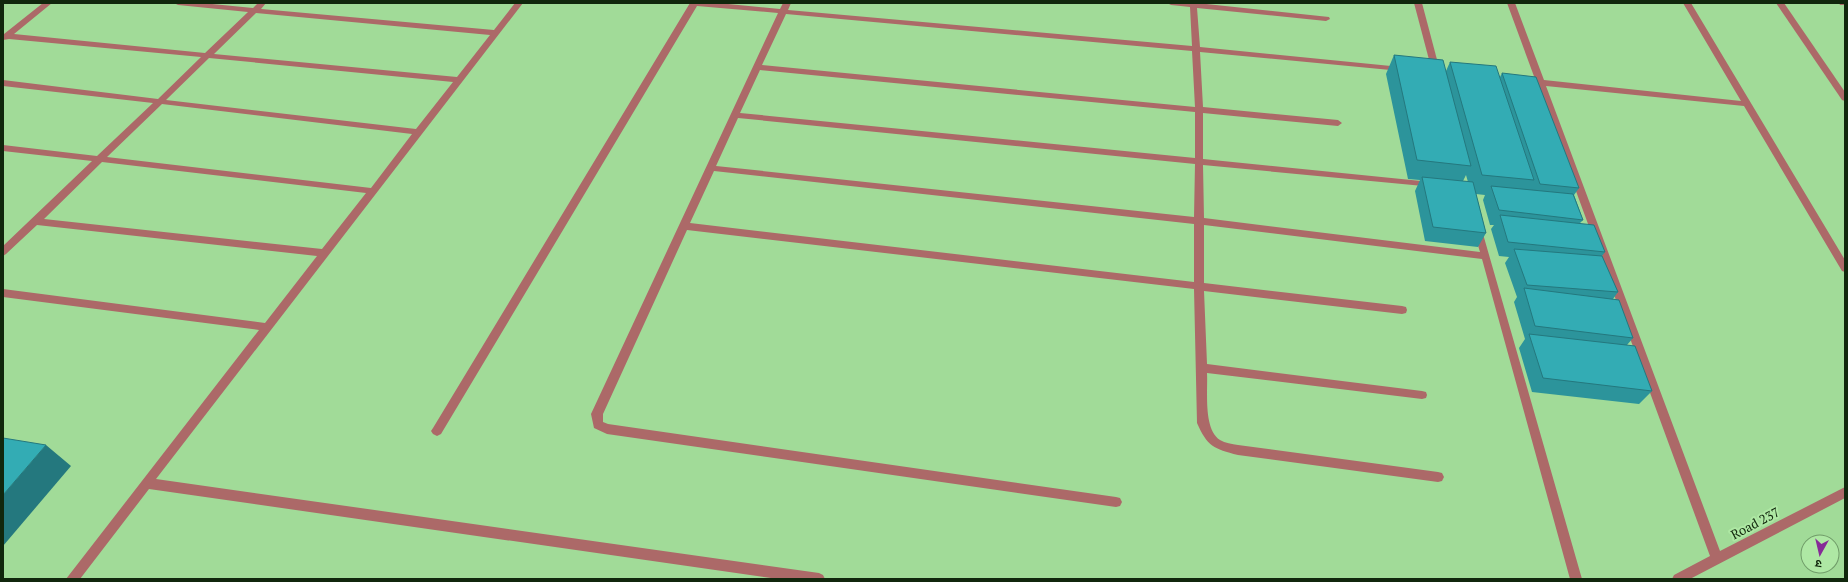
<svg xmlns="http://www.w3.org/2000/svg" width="1848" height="582" font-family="'PT Serif','Noto Sans Devanagari',serif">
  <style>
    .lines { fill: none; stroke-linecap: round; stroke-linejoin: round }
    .minor { fill: #ac6968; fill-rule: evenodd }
    .wall { fill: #2c949b; fill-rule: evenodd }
    .shaded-wall { fill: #24787e }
    .building { fill: #33acb4; stroke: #24787e }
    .labels { text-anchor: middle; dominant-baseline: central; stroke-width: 4; stroke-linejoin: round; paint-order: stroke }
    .near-street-label { font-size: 13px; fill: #11270d; stroke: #aee8a4 }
  </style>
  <rect width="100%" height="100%" fill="#a1db98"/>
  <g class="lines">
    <g class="minor">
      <path d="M43,3H52L14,34L205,53L248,12L178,5L174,3H202L253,8L258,3H266L261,9L494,30L515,3H523L156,479L819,573L823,575L825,579H778L149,489L80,579H66L259,330L3,297V289L265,323L317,256L37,225L6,254L3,256V246L92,161L3,151V145L97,156L153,103L3,86V80L158,99L201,57L9,39L3,40L4,34ZM256,13L490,35L457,77L214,54ZM209,58L453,82L416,129L166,100ZM162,104L412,134L371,188L107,157ZM102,162L366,193L322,249L44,219Z"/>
      <path d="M690,3H718L780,9L783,3H791L788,10L1192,46L1190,7L1171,5L1167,3H1197L1329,17L1330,19L1326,21L1197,8L1200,47L1401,67L1405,69L1401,71L1200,52L1203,107L1338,120L1342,123L1338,126L1203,113V159L1431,182L1436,185L1434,187L1203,165L1204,218L1480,252L1473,229L1475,227H1481L1582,579H1570L1482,259L1204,225V283L1402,306L1406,307L1407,310L1406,313L1402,314L1204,291L1207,364L1422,391L1426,392L1427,395L1426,398L1422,399L1207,373C1208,391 1203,429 1220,440C1225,443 1232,444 1238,445L1438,472L1442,473L1444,477L1442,481L1438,482L1238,455C1214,449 1207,446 1197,423L1194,289L687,230L603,414V422L608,424L1116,497L1120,498L1122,502L1120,506L1116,507L607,434L594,428L591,414L778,13L697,6L441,434L437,436L433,434L431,431L433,428ZM786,14L1192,51L1195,107L762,65ZM760,70L1195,112V158L740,113ZM738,118L1195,164L1194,217L716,166ZM714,171L1194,224V282L690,223Z"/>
      <polygon points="1414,3 1422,3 1440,71 1439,73 1433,73 1432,71"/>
      <polygon points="1507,3 1515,3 1544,80 1741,101 1683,3 1691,3 1845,260 1845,272 1842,271 1744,106 1546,86 1720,551 1845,487 1845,498 1690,579 1672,579 1674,575 1710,556 1537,85 1526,84 1522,81 1526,78 1535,79"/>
      <polygon points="1776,3 1784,3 1845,92 1845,101 1842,100"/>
      <polygon points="1839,3 1845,3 1845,5 1840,5"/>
    </g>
  </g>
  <path class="wall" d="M1394,55L1446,71L1450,62L1500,77L1502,73L1579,188L1574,195L1583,220L1580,223L1605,252L1602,256L1618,292L1613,299L1633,338L1627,345L1652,391L1639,404L1532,392L1519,348L1525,339L1514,302L1517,297L1505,263L1509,257L1499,256L1491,229L1494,225H1490L1483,200L1485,195L1476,194L1486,233L1478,247L1425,241L1415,191L1420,180L1408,179L1386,74ZM1466,175L1468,182L1463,181Z"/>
  <polygon class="shaded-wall" points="46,445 71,466 3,546 3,495"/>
  <g class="building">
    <polygon points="1394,55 1443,60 1471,166 1417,160"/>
    <polygon points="1450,62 1496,66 1534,180 1482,175"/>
    <polygon points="1502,73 1536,77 1579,188 1540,184"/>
    <polygon points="1422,177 1473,182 1486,233 1433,227"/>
    <polygon points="1491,186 1573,194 1583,220 1499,210"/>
    <polygon points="1500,215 1594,225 1605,252 1508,242"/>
    <polygon points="1514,249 1602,256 1618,292 1527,285"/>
    <polygon points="1524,288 1619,300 1633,338 1535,326"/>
    <polygon points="1529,334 1635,346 1652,391 1543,378"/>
    <polygon points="3,438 46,445 3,495"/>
  </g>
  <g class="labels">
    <g class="near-street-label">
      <text transform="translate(1755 523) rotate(-28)">Road 237</text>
    </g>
  </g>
  <rect width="1848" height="582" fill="none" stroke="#11270d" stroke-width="8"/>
  <g transform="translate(1820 554) rotate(188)"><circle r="19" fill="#aee8a4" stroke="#6f9b68"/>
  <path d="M0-3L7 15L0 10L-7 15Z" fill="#862b97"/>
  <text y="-6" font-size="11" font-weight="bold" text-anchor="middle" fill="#11270d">उ</text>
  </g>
</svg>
